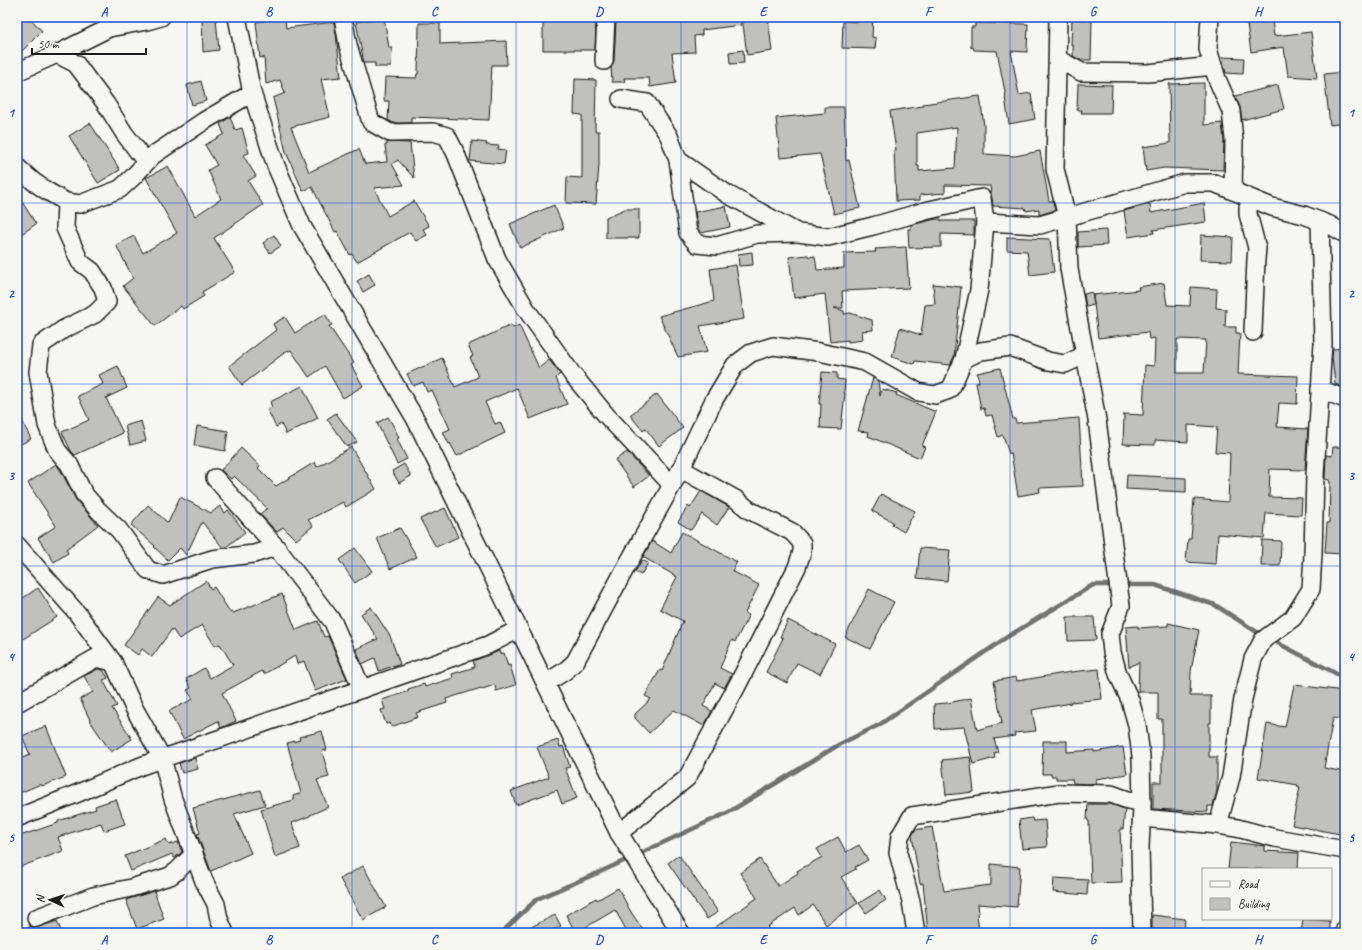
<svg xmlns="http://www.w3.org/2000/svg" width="1362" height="950" font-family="Caveat,sans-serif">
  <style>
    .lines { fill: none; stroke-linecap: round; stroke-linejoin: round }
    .stream { stroke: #727271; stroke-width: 4.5 }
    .building { fill: #c0c0bd; stroke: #1c1c1c; fill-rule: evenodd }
    .minor-casing { stroke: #1c1c1c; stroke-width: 20 }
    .minor { stroke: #f6f6f2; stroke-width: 17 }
    .grid { fill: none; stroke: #1d4ed8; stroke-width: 1; stroke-opacity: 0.55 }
    .neatline { fill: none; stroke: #1d4ed8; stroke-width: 1.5 }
    .grid-label { font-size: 13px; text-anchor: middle; font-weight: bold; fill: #1d4ed8 }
  </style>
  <rect width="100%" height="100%" fill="#f6f6f2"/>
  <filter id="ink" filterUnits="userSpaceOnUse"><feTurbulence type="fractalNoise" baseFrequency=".025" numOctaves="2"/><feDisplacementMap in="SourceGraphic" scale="8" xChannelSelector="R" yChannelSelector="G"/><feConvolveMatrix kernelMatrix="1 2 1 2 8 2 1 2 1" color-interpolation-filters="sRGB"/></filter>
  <g filter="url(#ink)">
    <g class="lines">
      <g class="stream">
        <polyline points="1270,639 1341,676 1345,676"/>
        <polyline points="501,933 537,899 600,872 729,812 840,744 879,725 1007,637 1093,585 1155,585 1215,605 1263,636"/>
      </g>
    </g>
    <g class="building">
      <polygon points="17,17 29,17 42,31 17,56"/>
      <polygon points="384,17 389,48 392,48 391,67 375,67 375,63 364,63 356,22"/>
      <polygon points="543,17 591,17 591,22 596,22 595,50 543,50"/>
      <polygon points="658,17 741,17 741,25 702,30 702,35 694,36 695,52 672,53 676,83 650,87 649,78 624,78 625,82 612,82 611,68 614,61 616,22 640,21 640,18"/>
      <polygon points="742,17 768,17 772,51 747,55"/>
      <polygon points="859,17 873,17 872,37 876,38 875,49 842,48 843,21 859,22"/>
      <polygon points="285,18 286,28 334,22 336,34 341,77 321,79 330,117 291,127 309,172 359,149 365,164 387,162 385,145 387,145 387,142 410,143 414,178 398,160 392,164 404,185 374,188 388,216 414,201 429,226 423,229 427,235 416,241 410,232 357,262 352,254 350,255 337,231 335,232 312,187 303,191 286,152 273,98 285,93 280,80 266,84 264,57 260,58 256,22"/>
      <polygon points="202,19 216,19 219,50 203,52"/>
      <polygon points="1072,19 1092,20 1091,60 1080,60 1073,56 1073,45 1071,45"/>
      <polygon points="1272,21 1274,36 1311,32 1317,78 1288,76 1284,47 1251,52 1247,24"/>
      <polygon points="419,23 440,23 440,44 506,41 507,65 492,65 489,120 411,117 411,123 393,123 388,120 389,101 384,101 385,77 416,78 417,74 418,74"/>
      <polygon points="975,23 1028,24 1027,52 1011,51 1019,95 1031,93 1035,119 1009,124 1005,97 1006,97 997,51 974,50 973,47 971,48 971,27 975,27"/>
      <polygon points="743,50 744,63 730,64 729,52"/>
      <polygon points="1222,57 1244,58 1243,74 1226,73"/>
      <polygon points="1345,72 1345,123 1330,125 1324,74"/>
      <polygon points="575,79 596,80 595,131 599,131 599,165 596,204 566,203 567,177 582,178 582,115 574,114"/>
      <polygon points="201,81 206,101 192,105 187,85"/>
      <polygon points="1204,83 1204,125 1222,123 1224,140 1223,170 1164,168 1146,171 1143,147 1170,143 1169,84"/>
      <polygon points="1078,84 1112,85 1111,113 1081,113 1082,110 1077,110"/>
      <polygon points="1278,85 1284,109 1242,120 1240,107 1235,96"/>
      <path d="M980,96L984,126V154L1015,156L1040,151L1049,201H1053L1055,210L1039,215V209L1026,211L1025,208L993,206L990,186L945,185V193L920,195V200L896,201L894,150H896L890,111L923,106V104ZM957,127L955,168L919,171V166H917V133Z"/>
      <polygon points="825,107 844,107 846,161 849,160 860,208 834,214 820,154 780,158 776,118 825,113"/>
      <polygon points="230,117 235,130 242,128 249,153 243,155 256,176 248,181 263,205 214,238 235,272 202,292 204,296 183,309 181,306 155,326 123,286 133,278 116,245 134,236 143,253 177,233 146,178 168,166 195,216 221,199 208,170 217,165 205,145 224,134 220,124"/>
      <polygon points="90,123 120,170 98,183 69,136"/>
      <polygon points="472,141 487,143 486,145 499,146 498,149 506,150 504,164 470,161"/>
      <polygon points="17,194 36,224 17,237"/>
      <polygon points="1204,203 1206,222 1153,230 1154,233 1128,237 1124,211 1150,204 1151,213"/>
      <polygon points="554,205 564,228 520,248 510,224"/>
      <polygon points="726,206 730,227 701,233 699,230 695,212"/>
      <polygon points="625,209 639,209 639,238 606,238 606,217"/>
      <polygon points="936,219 941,219 941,221 974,221 974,235 941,234 941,247 909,248 908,229 911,229 911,225"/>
      <polygon points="1106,230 1107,245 1078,247 1078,232"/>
      <polygon points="274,235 281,246 270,253 263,243"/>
      <polygon points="1201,235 1233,237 1232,261 1200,260"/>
      <polygon points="1007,237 1050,239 1054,272 1030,275 1027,251 1007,250"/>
      <polygon points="906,247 909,288 842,291 843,308 834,308 844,311 844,314 850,313 872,320 873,330 862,331 863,340 848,342 848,340 830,342 825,294 794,298 789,257 808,255 809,257 815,256 817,270 844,268 844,253 876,252 875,249"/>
      <polygon points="752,252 753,265 739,266 738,254"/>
      <polygon points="736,265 744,319 700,326 707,352 678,357 659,316 714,301 710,269"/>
      <polygon points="369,274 375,285 363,292 357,281"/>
      <path d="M1164,283L1167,305L1190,306L1191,287L1217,289L1216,308L1226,309L1225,327H1236V333H1240L1238,374L1298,376L1297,404L1279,403L1277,427L1308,429L1305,470L1270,469L1269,497L1302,498L1301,515L1266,513L1264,538L1218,534L1216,564L1186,562L1188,539H1191L1194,499L1228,502L1230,453L1215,452L1217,427L1188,425V442L1155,440V445L1123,444L1124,414L1143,415L1145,365L1154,366L1155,338L1149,339L1148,332L1098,338L1093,295L1139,290L1138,287ZM1177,339L1206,340L1204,373H1177Z"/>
      <polygon points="933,284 961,287 954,357 950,365 915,361 914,364 892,357 900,328 921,335 925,305 935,304"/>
      <polygon points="1092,292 1094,305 1086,307 1084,294"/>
      <polygon points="325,314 332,325 329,326 354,363 351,365 363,386 343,398 325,366 309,377 291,350 289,351 288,350 242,385 229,366 276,330 273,324 285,317 295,333"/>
      <polygon points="511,325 513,328 519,325 539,368 549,360 551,362 560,374 556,378 567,404 530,419 517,388 485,402 495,424 500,422 505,433 457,456 450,443 449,444 443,432 450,429 432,390 427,392 423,382 413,386 407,374 442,358 455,387 478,377 470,357 473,356 468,345"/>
      <polygon points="1344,348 1344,351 1345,351 1345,388 1335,384 1332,357 1333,349"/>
      <polygon points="118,366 127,388 106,398 123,433 75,455 71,451 62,432 89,420 78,396 103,384 99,375"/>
      <polygon points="1000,368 1013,419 1015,419 1016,423 1079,418 1083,486 1039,488 1040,492 1018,496 1011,453 1009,454 1003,435 998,437 992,415 986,416 984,408 981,409 976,383 979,382 977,373"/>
      <polygon points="822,372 837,373 837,379 845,380 844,393 845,393 841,429 820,428 821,404 819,404"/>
      <polygon points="873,378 878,381 880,396 882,389 897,393 896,395 936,412 922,446 925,447 920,458 868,436 869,432 858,431"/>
      <polygon points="302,386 318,418 286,434 281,424 276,427 267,409 272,407 270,402"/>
      <polygon points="657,394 683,428 659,446 646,429 643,431 630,415"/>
      <polygon points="17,410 31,439 17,446"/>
      <polygon points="336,413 357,442 347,447 327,419"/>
      <polygon points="388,417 394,427 399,438 397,439 407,459 397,464 377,423"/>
      <polygon points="141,421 146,441 130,445 125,426"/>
      <polygon points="197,426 228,431 225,451 194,445"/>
      <polygon points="351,447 376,489 346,507 343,502 308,520 313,526 296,540 283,527 277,532 260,514 267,508 234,476 231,479 221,470 241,448 260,466 258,468 276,486 315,462 317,467"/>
      <polygon points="1333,447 1345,447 1344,554 1325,553 1327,523 1329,523 1330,483 1329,480 1325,479 1326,455 1332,456"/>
      <polygon points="627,452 649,476 634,487 615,460"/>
      <polygon points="56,464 61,471 76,500 98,525 66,549 68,553 54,562 38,538 56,526 28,483"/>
      <polygon points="404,464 411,476 399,483 392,471"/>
      <polygon points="1127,475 1186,478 1186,492 1126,489"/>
      <polygon points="701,491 729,507 717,525 702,514 691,530 678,522 688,506 690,508"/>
      <polygon points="881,494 915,511 904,532 892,525 893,522 872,511"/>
      <polygon points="180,497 211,513 220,506 225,513 228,510 245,532 226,547 223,548 202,522 186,555 180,548 168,560 154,547 155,546 131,525 148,505 168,523"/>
      <polygon points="445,508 458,537 436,547 420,519"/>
      <polygon points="400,528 417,557 390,569 377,538"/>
      <polygon points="682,532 737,562 732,571 759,585 745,613 749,615 735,642 732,640 720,668 732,674 724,688 715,683 703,706 712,711 704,726 674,710 649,733 635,718 635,714 651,699 645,696 660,670 662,671 683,621 660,609 677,577 643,557 652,541 671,553"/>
      <polygon points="1262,540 1281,541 1280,566 1261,566"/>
      <polygon points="355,548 372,571 355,583 339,560"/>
      <polygon points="920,548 950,550 947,581 917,578"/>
      <polygon points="642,560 648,563 641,575 635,572"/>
      <polygon points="206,581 211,589 214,587 230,612 232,611 233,613 282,594 296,630 318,621 324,637 328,636 347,679 315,691 304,661 297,664 295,656 264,674 262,671 222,693 236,721 221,728 218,721 183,739 169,711 193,699 187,690 191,688 186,679 204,668 210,678 233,665 220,644 215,646 202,625 179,639 172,629 152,657 142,649 138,655 124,645 158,597 170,605"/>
      <polygon points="38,588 57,617 17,643 17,602"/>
      <polygon points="869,589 894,602 870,649 845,637"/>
      <polygon points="371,607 390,636 400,664 396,666 395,665 379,671 375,658 362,664 356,649 378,639 361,614"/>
      <polygon points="1067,617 1094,617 1096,640 1068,641"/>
      <polygon points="788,620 835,644 820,674 797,663 787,683 766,672 783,638 780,637"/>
      <polygon points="1168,623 1199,630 1191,671 1190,696 1211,696 1211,723 1209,723 1209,757 1217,757 1217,791 1213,806 1208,806 1208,812 1153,809 1153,782 1162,782 1162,719 1158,719 1158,692 1138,692 1139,662 1129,667 1126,627 1138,626 1138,628 1168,626"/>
      <polygon points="499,651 500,654 504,653 508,666 510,665 516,685 496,691 495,685 482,689 481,688 446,699 447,703 416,713 418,717 391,727 390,723 386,724 381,710 385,709 382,700 409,691 408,689 424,684 425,687 453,678 452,674 475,667 473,661"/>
      <polygon points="98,669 103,670 108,678 103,680 117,706 112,708 132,739 111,752 92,724 80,699 93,692 84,676"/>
      <polygon points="1099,669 1102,699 1070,702 1071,703 1032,710 1036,731 1014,733 1015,736 994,739 998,752 994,753 995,758 973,764 964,727 935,729 934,704 948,703 971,698 977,730 1002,723 994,681 1016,677 1017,681 1071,672"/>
      <polygon points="1294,685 1345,691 1345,720 1333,718 1324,768 1345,772 1345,835 1292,825 1300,787 1297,786 1298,785 1258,778 1267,724 1285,727"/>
      <polygon points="46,726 66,777 42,786 41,784 17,794 17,760 30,755 22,736"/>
      <polygon points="322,731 327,750 322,751 329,777 317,780 328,807 310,815 310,816 292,823 300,848 275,857 261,809 294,800 293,796 301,793 287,743 300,740 299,737"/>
      <polygon points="558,740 560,747 563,746 570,767 565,768 577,798 562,804 557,790 516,805 511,791 549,777 537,747"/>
      <polygon points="1043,741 1067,741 1067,752 1094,750 1094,752 1123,747 1127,774 1096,779 1097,783 1087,784 1073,783 1072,779 1056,779 1056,776 1051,776 1051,774 1042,774"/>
      <polygon points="970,757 974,792 946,795 942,760"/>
      <polygon points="195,758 198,769 182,773 179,763"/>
      <polygon points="260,790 265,805 234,814 251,853 211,871 197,834 200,833 193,808"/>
      <polygon points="116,799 125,824 104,831 101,823 58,837 63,851 17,868 17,837 58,823 58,821 96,809 95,806"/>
      <polygon points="1088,804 1110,804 1125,809 1123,829 1120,829 1122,882 1091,883 1089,821 1087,820"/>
      <polygon points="1032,818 1033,821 1045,820 1047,847 1022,849 1019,820"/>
      <polygon points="932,827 944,891 991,885 991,864 1020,867 1017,907 978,904 979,913 977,913 979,933 928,933 923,883 920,884 912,836 915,830"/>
      <polygon points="838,837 846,852 859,845 868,860 855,867 856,869 841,877 858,903 826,925 813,905 799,915 795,908 767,927 772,933 755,933 751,927 743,933 707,933 757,898 740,873 760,859 778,886 798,873 797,871 822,857 817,849"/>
      <polygon points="166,839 169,845 178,842 182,852 176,857 174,858 172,854 131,871 125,856"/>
      <polygon points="1231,842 1265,846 1265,851 1299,853 1298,869 1228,869"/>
      <polygon points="679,855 718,912 707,919 668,863"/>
      <polygon points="363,866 386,907 363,920 340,879"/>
      <polygon points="1054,878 1088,880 1087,895 1053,892"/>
      <polygon points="618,888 631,912 645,933 628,933 615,910 576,933 566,915 596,898 597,900"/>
      <polygon points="880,890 886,900 866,913 859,903"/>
      <polygon points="154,891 164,919 137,929 126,900"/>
      <polygon points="555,915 561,926 548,933 519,933"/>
      <polygon points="1152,915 1185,919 1184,933 1152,929"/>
      <polygon points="1303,919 1330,921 1330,933 1301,933"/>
      <polygon points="57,921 62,933 17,933 31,926 35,928 39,927"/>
    </g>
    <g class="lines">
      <defs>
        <g id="minor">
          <polyline points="237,17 252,93 276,166 302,226 416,420 619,833 681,933"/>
          <polyline points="343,17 348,45 371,122 390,133 433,132 447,136 456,154 497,259 526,309 572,374 606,415 672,485"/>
          <polyline points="1058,17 1055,169 1067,217 1069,269 1097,420 1121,606 1110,634 1112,652 1118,674 1130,700 1137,725 1141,756 1142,807 1140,847 1142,933"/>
          <polyline points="1210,17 1208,49 1217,79 1231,111 1234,140 1233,191"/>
          <polyline points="57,54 76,64 106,104 124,133 146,162"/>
          <polyline points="1058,59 1081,72 1148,73 1213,66"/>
          <polyline points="604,61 606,17"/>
          <polyline points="17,72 57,54 109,28 147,21 161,17"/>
          <polyline points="621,99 647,103 669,136 678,160 727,194 798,233 828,237 873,226 925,211 982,198 985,222 1040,225 1185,183 1214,183 1272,207 1304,215 1330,225 1345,234"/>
          <polyline points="678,160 688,233 697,244 717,246 757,234 798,233"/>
          <polyline points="17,167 34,182 47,191 66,202 80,204 120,189 133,177 152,156 204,121 252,93"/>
          <polyline points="1251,199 1248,208 1248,214 1257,248 1256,259 1253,332"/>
          <polyline points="66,202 65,228 80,262 92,271 103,288 107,302 95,314 64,329 41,345 38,372 47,425 57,450 69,464 84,494 99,511 119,530 148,570 163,575 212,559 254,554 276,547"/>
          <polyline points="964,359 981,351 1010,347 1048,361 1065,364 1085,355"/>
          <polyline points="1320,389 1345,399"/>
          <polyline points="681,469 714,400 735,365 751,353 773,346 819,352 865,362 918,392 935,395 949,390 952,386 964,359 979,290 985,222"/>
          <polyline points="215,478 276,547 333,622 362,689"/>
          <polyline points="17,545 77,613 113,662 134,708 162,758 173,799 204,881 216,904 219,919 225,933"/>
          <polyline points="546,683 565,671 575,662 625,569 681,469 737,500 749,510 792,532 802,543 802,552 797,567 737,686 687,778 619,833"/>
          <polyline points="17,703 96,658 113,662"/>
          <polyline points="17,818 76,794 141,766 488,645 519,629"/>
          <polyline points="1142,818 1218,825 1237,828 1275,838 1345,850"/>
          <polyline points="1218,825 1231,777 1243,699 1253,659 1263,640 1293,618 1311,589 1313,554 1315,475 1323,343 1320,221"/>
          <polyline points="36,918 93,896 131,888 170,876 177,871 194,854"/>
          <polyline points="916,933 911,901 898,853 900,836 912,816 1059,793 1111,794 1128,800 1142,802"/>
          <polyline points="1345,933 1345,929"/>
        </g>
      </defs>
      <use href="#minor" class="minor-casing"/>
      <use href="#minor" class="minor"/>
    </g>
  </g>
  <path class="grid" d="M187,17V933M352,17V933M516,17V933M681,17V933M846,17V933M1010,17V933M1175,17V933M17,203H1345M17,384H1345M17,566H1345M17,747H1345"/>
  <rect width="1362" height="950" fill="none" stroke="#f6f6f2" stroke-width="44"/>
  <rect x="1202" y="868" width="130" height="52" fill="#f6f6f2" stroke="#9f9f9c"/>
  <rect x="1210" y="881" width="20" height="6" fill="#f6f6f2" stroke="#9f9f9c"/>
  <text x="1238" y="888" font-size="12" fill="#1c1c1c">Road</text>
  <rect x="1210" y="898" width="20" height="12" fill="#c0c0bd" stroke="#9f9f9c"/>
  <text x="1238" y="908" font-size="12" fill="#1c1c1c">Building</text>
  <g transform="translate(50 900) rotate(273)" stroke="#f6f6f2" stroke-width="3" paint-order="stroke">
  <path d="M0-3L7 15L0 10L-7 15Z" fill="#1c1c1c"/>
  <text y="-6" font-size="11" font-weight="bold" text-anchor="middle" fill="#1c1c1c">N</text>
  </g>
  <path d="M32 48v6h114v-6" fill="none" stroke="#1c1c1c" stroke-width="2"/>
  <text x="38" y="48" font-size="12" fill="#1c1c1c" stroke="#f6f6f2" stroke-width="3" paint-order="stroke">50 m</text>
  <rect x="22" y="22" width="1318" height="906" class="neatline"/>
  <g class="grid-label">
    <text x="104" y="16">A</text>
    <text x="269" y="16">B</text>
    <text x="434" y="16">C</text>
    <text x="599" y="16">D</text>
    <text x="763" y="16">E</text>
    <text x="928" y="16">F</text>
    <text x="1093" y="16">G</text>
    <text x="1258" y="16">H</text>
    <text x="11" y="117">1</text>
    <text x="1351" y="117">1</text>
    <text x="11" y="298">2</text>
    <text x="1351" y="298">2</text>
    <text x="11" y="480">3</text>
    <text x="1351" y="480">3</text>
    <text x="11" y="661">4</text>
    <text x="1351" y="661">4</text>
    <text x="11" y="842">5</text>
    <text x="1351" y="842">5</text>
    <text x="104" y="944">A</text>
    <text x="269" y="944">B</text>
    <text x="434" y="944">C</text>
    <text x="599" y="944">D</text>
    <text x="763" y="944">E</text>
    <text x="928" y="944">F</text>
    <text x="1093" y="944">G</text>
    <text x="1258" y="944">H</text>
  </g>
</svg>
